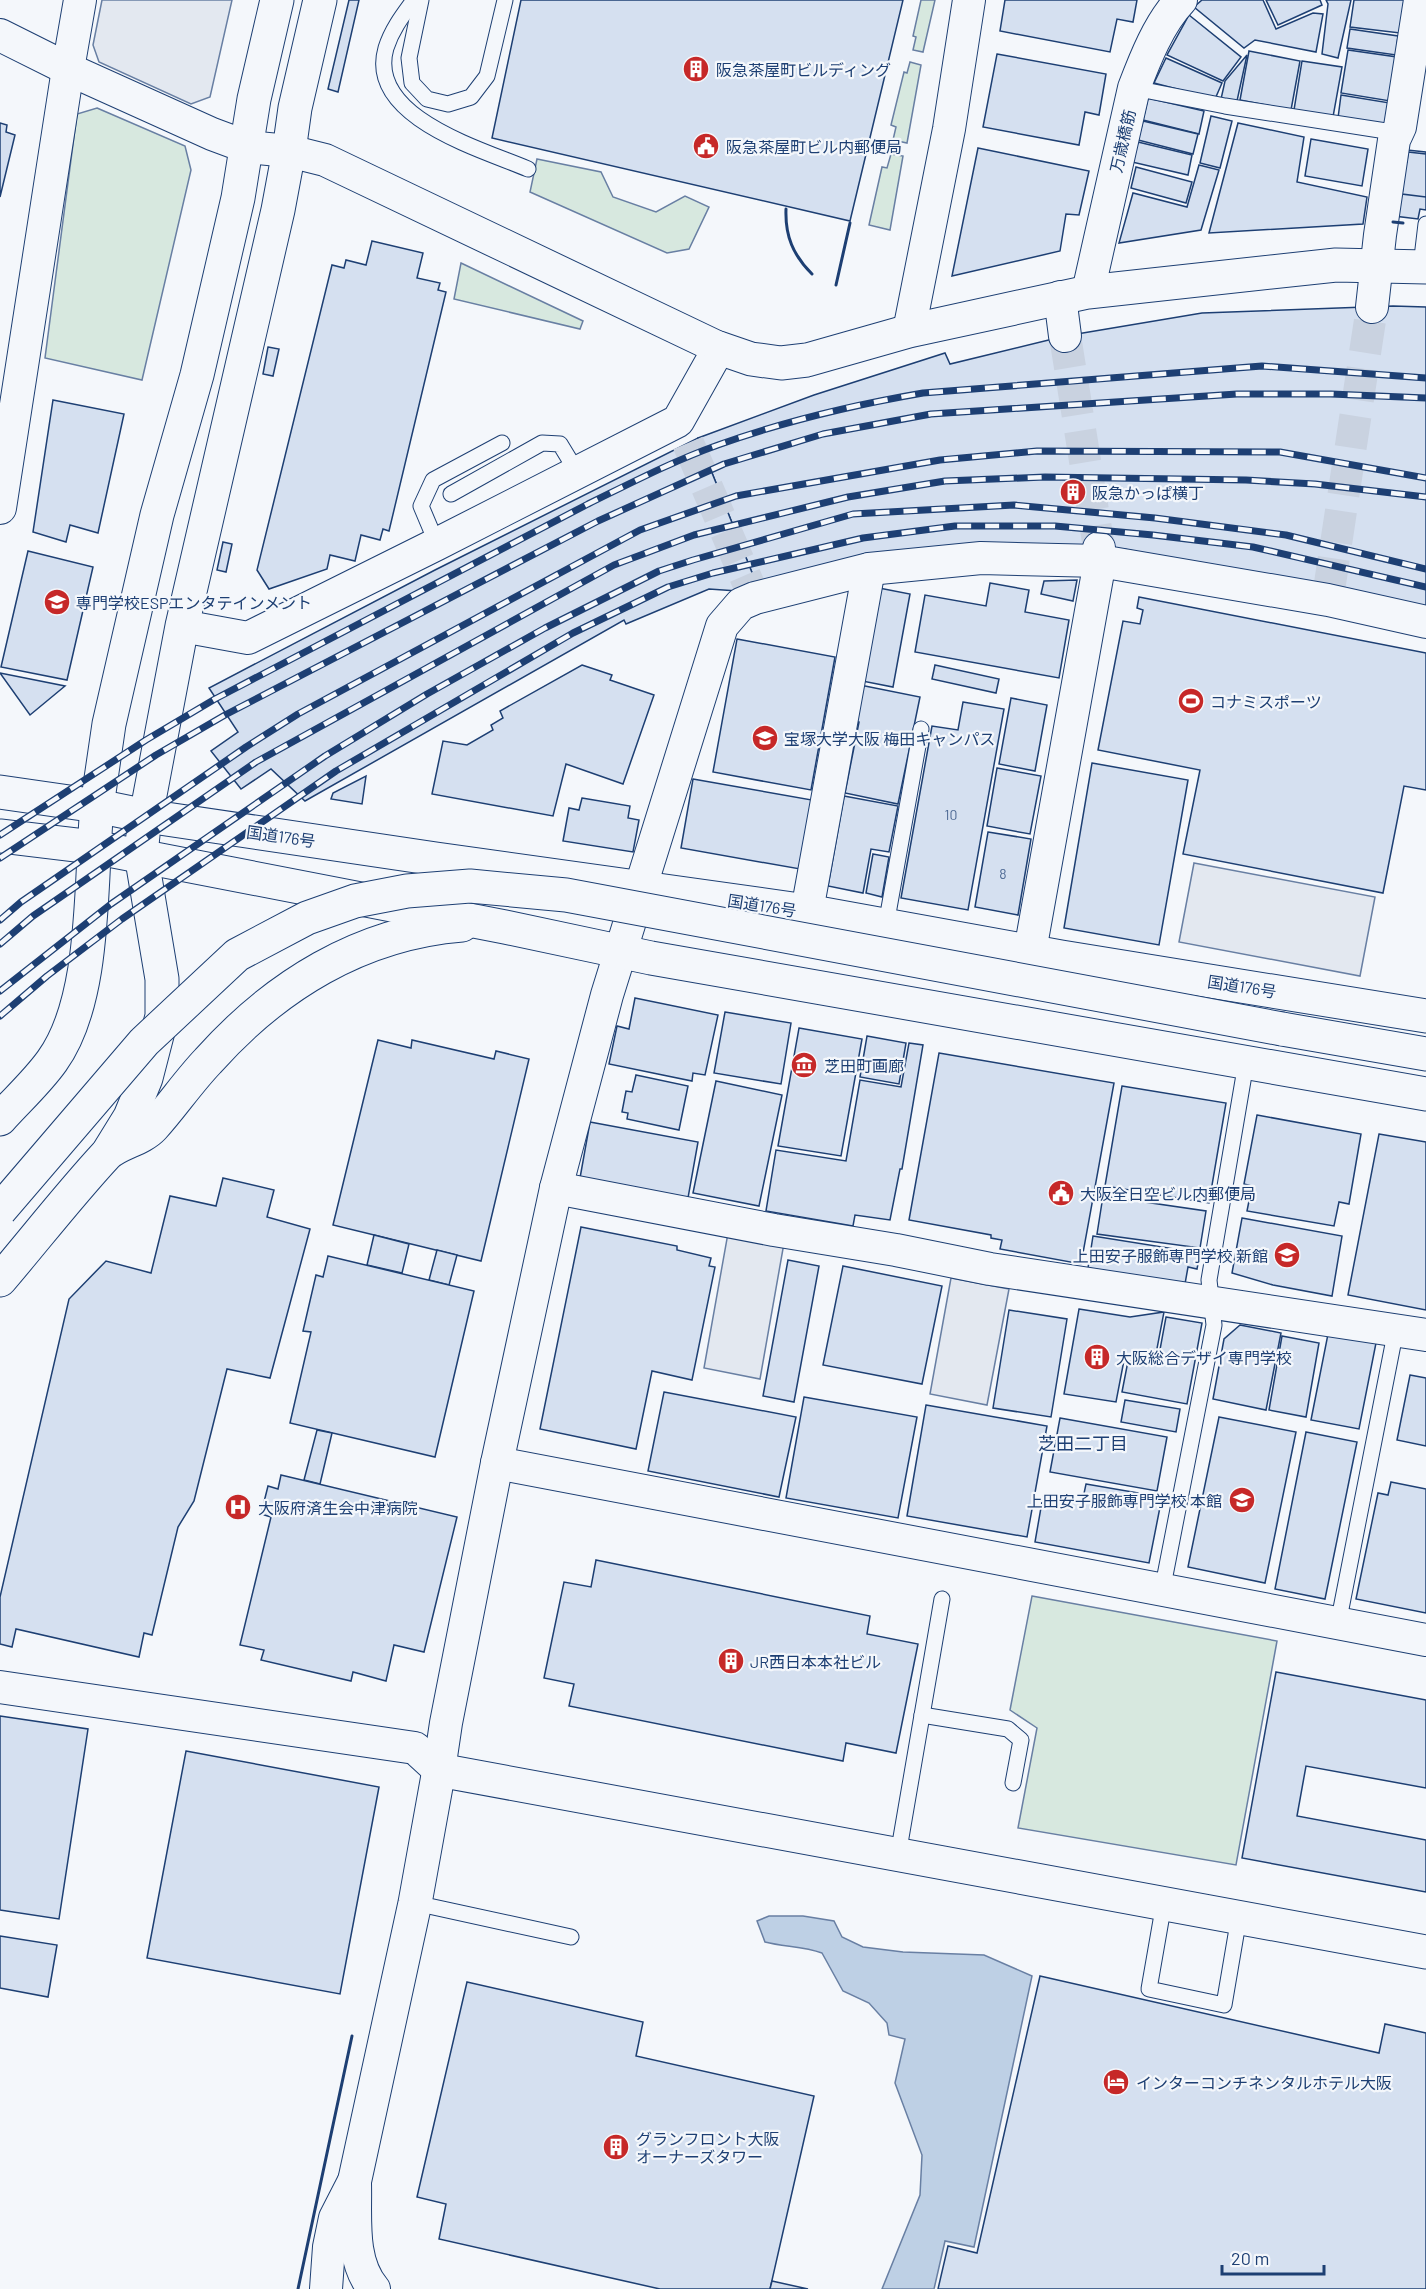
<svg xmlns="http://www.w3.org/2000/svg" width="1426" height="2289" font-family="Barlow,'Noto Sans JP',sans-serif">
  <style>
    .green { fill: #d7e8df; stroke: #687fa3; stroke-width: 1.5 }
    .parking { fill: #e3e8f0; stroke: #687fa3; stroke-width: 1.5 }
    .water { fill: #bed0e5; stroke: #687fa3; stroke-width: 1.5 }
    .building { fill: #d5e0f0; stroke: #1d3f73; stroke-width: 1.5 }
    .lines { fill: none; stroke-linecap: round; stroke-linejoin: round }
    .minor-tunnel { stroke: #c9d2e0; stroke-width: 32; stroke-dasharray: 32 16; stroke-linecap: butt }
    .service-casing { stroke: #1d3f73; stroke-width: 17 }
    .minor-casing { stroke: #1d3f73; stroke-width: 34 }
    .tertiary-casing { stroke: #1d3f73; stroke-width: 35 }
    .primary-casing { stroke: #1d3f73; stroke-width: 35 }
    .trunk-casing { stroke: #1d3f73; stroke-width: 35 }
    .service { stroke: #f4f7fb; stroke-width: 15 }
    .minor { stroke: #f4f7fb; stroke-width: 32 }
    .tertiary { stroke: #f4f7fb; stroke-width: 33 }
    .primary { stroke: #f4f7fb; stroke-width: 33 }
    .trunk { stroke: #f4f7fb; stroke-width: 33 }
    .rail-casing { stroke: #1d3f73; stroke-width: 7 }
    .rail { stroke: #f4f7fb; stroke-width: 4.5; stroke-dasharray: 14; stroke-linecap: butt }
    .trunk-bridge-casing { stroke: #1d3f73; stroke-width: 35; stroke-linecap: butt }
    .trunk-bridge { stroke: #f4f7fb; stroke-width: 33 }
    .wall { stroke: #1d3f73; stroke-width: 3 }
    .labels { text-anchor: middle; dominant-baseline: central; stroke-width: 4.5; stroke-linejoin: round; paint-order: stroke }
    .number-label { font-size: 14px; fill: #4b6792 }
    .poi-label { font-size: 16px; fill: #1d3f73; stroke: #f4f7fb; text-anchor: start }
    .street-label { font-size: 16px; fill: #1d3f73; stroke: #f4f7fb }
    .neighbourhood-label { font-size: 18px; fill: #1d3f73; stroke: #f4f7fb }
  </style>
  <rect width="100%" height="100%" fill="#f4f7fb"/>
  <g class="green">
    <polygon points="921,0 935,0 923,52 913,50 916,37 913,36"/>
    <polygon points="910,62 921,65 907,143 893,140 896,127 891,125 904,72 907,73"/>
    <polygon points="97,108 185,146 191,170 142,380 45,358 77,114"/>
    <polygon points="891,154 903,156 890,230 869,225 882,167 887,168"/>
    <polygon points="537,159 601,172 613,197 656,212 685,196 709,207 689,249 667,253 530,192"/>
    <polygon points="461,263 583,321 580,329 454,299"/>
    <polygon points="1032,1596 1277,1641 1236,1865 1018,1828 1037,1728 1010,1710"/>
  </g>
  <g class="parking">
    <polygon points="102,0 232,0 210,97 191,104 99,62 93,45"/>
    <polygon points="1194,863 1375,897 1360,976 1179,942"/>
    <polygon points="728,1233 784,1243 760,1379 704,1368"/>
    <polygon points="951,1278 1009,1289 987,1405 930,1394"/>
  </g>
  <path class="water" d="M769,1916H803L834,1921L842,1937L863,1947L903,1952L984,1955L1032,1976L974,2247L945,2241L934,2289H882L920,2195L922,2155L895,2083L905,2039L889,2035L887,2023L869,2003L843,1991L822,1953C803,1946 784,1947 765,1942L757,1921Z"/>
  <g class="building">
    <polygon points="349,0 359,0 338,92 328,89"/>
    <polygon points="521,0 903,0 850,221 492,138"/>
    <polygon points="1005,0 1137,0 1133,22 1117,19 1110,52 1000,31"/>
    <polygon points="1202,0 1263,0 1276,29 1313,13 1323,14 1316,52 1255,40 1244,48 1194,7"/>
    <polygon points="1266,0 1320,0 1322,5 1278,25"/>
    <polygon points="1326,0 1351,0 1338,58 1322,54 1328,4"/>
    <polygon points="1354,0 1404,0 1400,33 1350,27"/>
    <polygon points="1189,15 1241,57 1223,81 1167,55"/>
    <polygon points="1350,29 1398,36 1396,55 1347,48"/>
    <polygon points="1348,50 1397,57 1390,101 1341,93"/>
    <polygon points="1249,51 1300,61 1291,110 1240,100"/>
    <polygon points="997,54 1106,74 1099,115 1085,112 1079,145 983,127"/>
    <polygon points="1247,55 1237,101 1221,99 1225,81"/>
    <polygon points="1166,58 1222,83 1215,99 1154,83"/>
    <polygon points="1302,61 1342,67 1333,117 1294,110"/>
    <polygon points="1341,95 1390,103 1386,125 1338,118"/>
    <polygon points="1148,98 1204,111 1199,134 1143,120"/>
    <polygon points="1211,116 1232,121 1220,168 1200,163"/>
    <polygon points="1143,121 1198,134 1193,154 1138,140"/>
    <polygon points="0,123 7,125 6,132 15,135 0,197"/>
    <polygon points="1238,123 1304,137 1297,182 1367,197 1363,224 1209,233"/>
    <polygon points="1311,139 1368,149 1362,186 1305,176"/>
    <polygon points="1138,142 1192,155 1188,175 1132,162"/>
    <polygon points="978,148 1089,171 1079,215 1066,214 1060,251 952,276"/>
    <polygon points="1407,150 1426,152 1426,210 1420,209 1418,219 1394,216"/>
    <polygon points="1408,152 1426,154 1426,197 1402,194 1403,188 1399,188 1402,162 1407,162"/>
    <polygon points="1199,165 1219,170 1201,230 1119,243 1133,193 1187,207"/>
    <polygon points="1136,167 1192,182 1186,203 1131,188"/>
    <polygon points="372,241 423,253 417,278 440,283 438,290 446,292 389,531 383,529 380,540 361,535 355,561 330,555 327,569 269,589 257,570 332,265 344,268 346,260 366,265"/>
    <polygon points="1393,306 1426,307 1426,610 1124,549 759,590 698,438 814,395 945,353 950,364 1065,336 1202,313"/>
    <polygon points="268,347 279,349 273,376 263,374"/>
    <polygon points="53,400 124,414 98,533 70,525 66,542 33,532"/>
    <polygon points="698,438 759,590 752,592 709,589 626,624 624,620 305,801 271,769 241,789 211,751 238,732 209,688 435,570"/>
    <polygon points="223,542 232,544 226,572 217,570"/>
    <polygon points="28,551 93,567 67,680 1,667"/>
    <polygon points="1077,580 1073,601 1041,594 1044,581"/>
    <polygon points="990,583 1029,590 1025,612 1069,620 1059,678 915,652 925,595 986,606"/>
    <polygon points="879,588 910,594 893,687 862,681"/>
    <polygon points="1139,597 1426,653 1426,790 1404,786 1383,893 1183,854 1200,770 1098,750 1123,621 1140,624 1143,610 1137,608"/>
    <polygon points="737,639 835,657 811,790 713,772"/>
    <polygon points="582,665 612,675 610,680 654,695 623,784 566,764 553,816 432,794 443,741 467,745 493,730 491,725 503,718 500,711"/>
    <polygon points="935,665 999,679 996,693 932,679"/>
    <polygon points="0,673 65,686 30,715"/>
    <polygon points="860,685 920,697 898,804 845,793 859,722 853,721"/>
    <polygon points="1011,698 1047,705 1035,771 999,764"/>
    <polygon points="963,702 1004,709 968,910 901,898 932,726 958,730"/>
    <polygon points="1092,763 1188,780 1159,945 1064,928"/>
    <polygon points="997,768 1041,776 1030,834 987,826"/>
    <polygon points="366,776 362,804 331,799 333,793"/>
    <polygon points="693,779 812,800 800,869 681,848"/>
    <polygon points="844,796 898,806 889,852 871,849 863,893 828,886"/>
    <polygon points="582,798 630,806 628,818 639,820 633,852 563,841 569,808 579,810"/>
    <polygon points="988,832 1031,839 1018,915 975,907"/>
    <polygon points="873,854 889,857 882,897 866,893"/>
    <polygon points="635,998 718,1015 705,1075 693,1073 692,1081 609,1064 617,1026 629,1029"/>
    <polygon points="725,1012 791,1023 781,1084 714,1073"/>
    <polygon points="799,1028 862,1039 841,1156 778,1146"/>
    <polygon points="867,1036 906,1043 899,1084 860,1077"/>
    <polygon points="378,1040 411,1048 412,1040 494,1059 496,1051 529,1059 481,1261 333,1225"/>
    <polygon points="909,1043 923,1045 902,1169 900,1169 890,1220 855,1215 853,1226 766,1211 776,1150 846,1161 860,1080 901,1087"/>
    <polygon points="939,1053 1114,1083 1081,1264 1000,1249 1002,1240 991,1238 991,1235 909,1220"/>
    <polygon points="636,1075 688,1086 679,1130 627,1119 628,1113 622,1112 626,1091 632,1092"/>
    <polygon points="716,1081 782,1095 759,1206 693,1193"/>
    <polygon points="1122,1086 1226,1103 1209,1203 1105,1186"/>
    <polygon points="1257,1115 1361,1134 1349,1204 1339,1202 1334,1226 1247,1211 1252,1186 1244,1184"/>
    <polygon points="590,1122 698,1142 688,1198 580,1178"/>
    <polygon points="1379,1134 1426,1142 1426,1310 1348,1295"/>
    <polygon points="223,1178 274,1190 267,1217 310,1229 270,1378 227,1369 194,1501 178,1527 152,1635 144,1633 139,1657 16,1629 12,1647 0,1644 0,1597 69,1299 106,1261 151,1273 170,1196 216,1206"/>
    <polygon points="1103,1196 1206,1211 1200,1248 1097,1234"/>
    <polygon points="1242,1218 1342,1236 1332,1296 1273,1285 1232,1273"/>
    <polygon points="581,1227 677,1246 677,1250 711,1258 709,1266 715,1267 692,1380 652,1371 636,1449 540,1429"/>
    <polygon points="374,1235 409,1244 402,1273 367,1265"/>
    <polygon points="1093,1236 1200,1253 1197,1269 1188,1267 1185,1284 1088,1268"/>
    <polygon points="437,1250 457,1255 449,1285 429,1280"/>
    <polygon points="328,1256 474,1291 435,1457 290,1423 311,1332 303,1331 316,1275 323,1277"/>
    <polygon points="788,1260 819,1266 794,1402 763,1396"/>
    <polygon points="843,1266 942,1286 922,1384 823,1365"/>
    <polygon points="1079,1309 1130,1317 1164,1312 1155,1359 1125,1355 1116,1402 1064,1394"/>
    <polygon points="1009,1310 1067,1319 1051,1417 993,1408"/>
    <polygon points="1166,1317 1202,1323 1187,1404 1122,1392 1128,1361 1157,1366"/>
    <polygon points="1240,1325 1281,1333 1266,1410 1213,1399 1224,1339"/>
    <polygon points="1328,1334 1376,1343 1359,1429 1311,1420"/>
    <polygon points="1282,1336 1319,1343 1306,1417 1269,1410"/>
    <polygon points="1410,1375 1426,1378 1426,1446 1397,1440"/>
    <polygon points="664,1392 796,1417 779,1497 648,1471"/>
    <polygon points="804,1397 917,1417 898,1518 786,1498"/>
    <polygon points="1125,1400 1180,1409 1176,1432 1121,1422"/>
    <polygon points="926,1405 1047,1426 1027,1537 907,1516"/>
    <polygon points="1219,1417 1296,1432 1265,1583 1188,1567"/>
    <polygon points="1060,1418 1167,1437 1157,1491 1050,1472"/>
    <polygon points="317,1430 332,1433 320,1484 304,1480"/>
    <polygon points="1306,1432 1357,1442 1325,1599 1275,1589"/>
    <polygon points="281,1475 457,1517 424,1652 394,1645 386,1681 353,1672 351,1681 261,1660 264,1650 240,1645 271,1517 261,1514 268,1486 278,1489"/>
    <polygon points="1391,1482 1426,1489 1426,1613 1356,1599 1378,1493 1388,1495"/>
    <polygon points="1086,1484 1162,1497 1149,1563 1035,1542 1043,1496 1082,1503"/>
    <polygon points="596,1560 870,1616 867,1634 918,1644 896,1753 846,1743 843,1761 569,1706 574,1684 544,1678 564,1582 591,1587"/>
    <polygon points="1276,1672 1426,1700 1426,1788 1306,1766 1297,1816 1426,1840 1426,1892 1242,1858"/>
    <polygon points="0,1716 88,1729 59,1919 0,1910"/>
    <polygon points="186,1751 379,1787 340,1994 147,1958"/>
    <polygon points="0,1936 57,1945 48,1997 0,1988"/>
    <polygon points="1040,1976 1379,2053 1385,2024 1426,2033 1426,2289 938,2289 948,2246 977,2253"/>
    <polygon points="467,1982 643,2022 636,2056 814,2096 770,2289 660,2289 439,2239 446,2204 417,2197"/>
    <polygon points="772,2281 808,2289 770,2289"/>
  </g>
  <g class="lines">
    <g class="minor-tunnel">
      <polyline points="1065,336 1099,548"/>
      <polyline points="688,443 752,592"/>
      <polyline points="1329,590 1372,307"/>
    </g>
    <defs>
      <g id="service">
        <path d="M414,0C403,15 392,29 386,48C366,117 481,149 528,169"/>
        <polyline points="421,0 409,58 412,83 427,99 448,104 471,97 487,76 505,0"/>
        <polyline points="1134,88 1225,106 1386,131 1400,127"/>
        <polyline points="1421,266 1426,224"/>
        <polyline points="451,494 542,443 560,444 577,472"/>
        <polyline points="437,544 421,506 433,480 502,443"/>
        <polyline points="886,925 921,729"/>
        <polyline points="1162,1591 1214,1325 1209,1280 1246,1063"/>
        <polyline points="1338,1624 1396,1329"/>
        <polyline points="922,1715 1008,1729 1021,1740 1013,1783"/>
        <polyline points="898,1855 942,1599"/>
        <polyline points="415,1903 571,1937"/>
        <polyline points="1164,1903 1149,1989 1224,2005 1239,1917"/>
      </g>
      <g id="minor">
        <polyline points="0,35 68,69 212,134 247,147 289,151 325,160 719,348 678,421 437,544 248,638 182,626"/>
        <path d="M1088,292L1134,88C1145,59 1159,23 1181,0"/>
        <polyline points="1060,297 1065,336"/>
        <polyline points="1372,307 1380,235 1394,140 1400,127 1420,0"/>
        <polyline points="909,331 949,129 969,0"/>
        <polyline points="0,508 68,69 80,0"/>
        <polyline points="807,911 869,569"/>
        <polyline points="1030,951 1100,561 1099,548"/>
        <polyline points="556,1188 774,1230 896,1250 990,1269 1426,1335"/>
        <polyline points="497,1463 1426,1640"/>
        <polyline points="0,1687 415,1748 439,1770"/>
        <polyline points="439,1770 446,1723 497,1463 556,1188 607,995 722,626 741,604 755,598 869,569 981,558 1100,561 1328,600 1426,622"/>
        <path d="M355,2183C356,2217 350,2261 374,2289"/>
        <polyline points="326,2289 329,2247 335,2218 355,2179"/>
      </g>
      <g id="tertiary">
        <polyline points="719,348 751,359 781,363 807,360 909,331 1088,292 1336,265 1426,267"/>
        <polyline points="97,806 109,724 157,515 197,375 238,198 254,99 277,0"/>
        <polyline points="146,816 182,626 278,210 289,151 295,108 320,0"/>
        <polyline points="355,2179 415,1903 439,1770 1426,1952"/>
      </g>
      <g id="primary">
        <polyline points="0,792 97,806"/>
        <polyline points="0,836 93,847"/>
      </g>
      <g id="trunk">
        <polyline points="93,847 505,927 651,958 1426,1094"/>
        <polyline points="1282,1029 1426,1054"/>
        <path d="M0,1119C17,1100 37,1082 52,1061C97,999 90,881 97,806L146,816L436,859L807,911L1061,957L1426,1016"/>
        <polyline points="109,1151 130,1117 146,1078 162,1016 162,979 141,854 143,835"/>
        <path d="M0,1280C35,1239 69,1195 106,1155C118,1143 141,1140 153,1127C172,1106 188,1082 208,1061C275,986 360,933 462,925"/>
      </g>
    </defs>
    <use href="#service" class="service-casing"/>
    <use href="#minor" class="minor-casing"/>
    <use href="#tertiary" class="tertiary-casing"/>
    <use href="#primary" class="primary-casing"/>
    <use href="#trunk" class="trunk-casing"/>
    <use href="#service" class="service"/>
    <use href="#minor" class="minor"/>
    <use href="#tertiary" class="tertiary"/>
    <use href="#primary" class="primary"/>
    <use href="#trunk" class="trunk"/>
    <defs>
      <g id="rail">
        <path d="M0,835L146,740L215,699L588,504C631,483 673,461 718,445C785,421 853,405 923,393L1262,366L1426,378"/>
        <polyline points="0,858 156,755 225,715 598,521 724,464 823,434 931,414 1237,394 1331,394 1426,398"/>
        <polyline points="0,920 21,902 246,747 298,714 640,530 736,496 940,460 1037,451 1280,452 1426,478"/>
        <polyline points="0,944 33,916 256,762 614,565 694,535 848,497 945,481 1045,477 1246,480 1315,484 1426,497"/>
        <polyline points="0,991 111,904 325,756 427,694 545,628 659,571 693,560 853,514 1014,505 1155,518 1286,535 1426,569"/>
        <polyline points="0,1016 47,976 122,919 336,771 573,633 668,587 713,573 863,538 955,526 1055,526 1153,535 1253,547 1426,587"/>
      </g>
    </defs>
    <use href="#rail" class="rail-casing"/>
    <use href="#rail" class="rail"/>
    <defs>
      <polyline id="trunk-bridge" points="0,1210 144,1042 237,955 307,918 355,901 407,891 470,886 566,895 1282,1029"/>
    </defs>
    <use href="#trunk-bridge" class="trunk-bridge-casing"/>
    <use href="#trunk-bridge" class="trunk-bridge"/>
    <g class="wall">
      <path d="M786,209C785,236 793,255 812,274"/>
      <polyline points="1393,222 1403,223"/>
      <polyline points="836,285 850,223"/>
      <polyline points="298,2289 352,2036"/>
    </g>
  </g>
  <defs>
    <symbol id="building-disc" viewBox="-11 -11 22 22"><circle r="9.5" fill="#c62828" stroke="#f4f7fb"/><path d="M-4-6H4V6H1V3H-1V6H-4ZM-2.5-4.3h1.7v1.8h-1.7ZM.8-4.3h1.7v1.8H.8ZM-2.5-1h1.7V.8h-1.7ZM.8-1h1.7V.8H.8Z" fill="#fff"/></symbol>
    <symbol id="civic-disc" viewBox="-11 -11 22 22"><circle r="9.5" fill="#c62828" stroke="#f4f7fb"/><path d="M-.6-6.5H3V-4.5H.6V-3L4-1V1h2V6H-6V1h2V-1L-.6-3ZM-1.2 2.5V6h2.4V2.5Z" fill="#fff"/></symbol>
    <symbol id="university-disc" viewBox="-11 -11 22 22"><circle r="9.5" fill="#c62828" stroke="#f4f7fb"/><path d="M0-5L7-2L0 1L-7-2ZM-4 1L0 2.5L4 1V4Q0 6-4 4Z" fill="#fff"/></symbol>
    <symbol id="stadium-disc" viewBox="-11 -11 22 22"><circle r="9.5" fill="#c62828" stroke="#f4f7fb"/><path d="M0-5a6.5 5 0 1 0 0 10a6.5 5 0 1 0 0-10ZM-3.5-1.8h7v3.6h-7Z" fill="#fff"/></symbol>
    <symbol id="museum-disc" viewBox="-11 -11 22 22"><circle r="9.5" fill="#c62828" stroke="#f4f7fb"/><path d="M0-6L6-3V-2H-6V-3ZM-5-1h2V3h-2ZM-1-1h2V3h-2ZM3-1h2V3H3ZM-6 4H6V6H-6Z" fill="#fff"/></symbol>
    <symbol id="hospital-disc" viewBox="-11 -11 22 22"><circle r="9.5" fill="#c62828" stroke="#f4f7fb"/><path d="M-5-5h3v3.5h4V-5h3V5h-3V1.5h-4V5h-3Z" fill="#fff"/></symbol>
    <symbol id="hotel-disc" viewBox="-11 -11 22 22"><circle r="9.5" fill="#c62828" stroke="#f4f7fb"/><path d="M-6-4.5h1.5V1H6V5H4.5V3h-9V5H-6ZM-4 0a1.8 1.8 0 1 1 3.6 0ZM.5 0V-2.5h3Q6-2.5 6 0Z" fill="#fff"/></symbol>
  </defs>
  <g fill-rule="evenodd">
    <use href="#building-disc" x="681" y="54" width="30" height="30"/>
    <use href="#civic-disc" x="691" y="131" width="30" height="30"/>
    <use href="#building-disc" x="1058" y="477" width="30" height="30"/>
    <use href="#university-disc" x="42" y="587" width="30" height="30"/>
    <use href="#stadium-disc" x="1176" y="686" width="30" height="30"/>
    <use href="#university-disc" x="750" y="723" width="30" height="30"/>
    <use href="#museum-disc" x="789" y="1050" width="30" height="30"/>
    <use href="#civic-disc" x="1046" y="1178" width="30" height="30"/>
    <use href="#university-disc" x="1272" y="1240" width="30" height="30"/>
    <use href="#building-disc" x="1082" y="1342" width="30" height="30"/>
    <use href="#university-disc" x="1227" y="1485" width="30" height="30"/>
    <use href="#hospital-disc" x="223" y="1492" width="30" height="30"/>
    <use href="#building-disc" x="716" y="1646" width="30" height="30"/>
    <use href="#hotel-disc" x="1101" y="2067" width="30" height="30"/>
    <use href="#building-disc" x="601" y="2132" width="30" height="30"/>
  </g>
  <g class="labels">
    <g class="number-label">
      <text x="951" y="814">10</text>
      <text x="1003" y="873">8</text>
    </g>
    <g class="poi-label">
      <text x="716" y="69">阪急茶屋町ビルディング</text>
      <text x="726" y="146">阪急茶屋町ビル内郵便局</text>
      <text x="1092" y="492">阪急かっぱ横丁</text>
      <text x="76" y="602">専門学校ESPエンタテインメント</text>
      <text x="1210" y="701">コナミスポーツ</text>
      <text x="784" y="738">宝塚大学大阪 梅田キャンパス</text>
      <text x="824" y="1065">芝田町画廊</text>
      <text x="1080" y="1193">大阪全日空ビル内郵便局</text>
      <text x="1268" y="1255" text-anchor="end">上田安子服飾専門学校 新館</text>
      <text x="1116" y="1357">大阪総合デザイ専門学校</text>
      <text x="1222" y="1500" text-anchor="end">上田安子服飾専門学校 本館</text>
      <text x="258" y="1507">大阪府済生会中津病院</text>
      <text x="750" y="1661">JR西日本本社ビル</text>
      <text x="1136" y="2082">インターコンチネンタルホテル大阪</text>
      <text x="636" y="2138">グランフロント大阪<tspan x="636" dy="18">オーナーズタワー</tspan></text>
    </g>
    <g class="street-label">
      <text transform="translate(1122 141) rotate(-77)">万歳橋筋</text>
      <text transform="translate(281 836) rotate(8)">国道176号</text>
      <text transform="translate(762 905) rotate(9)">国道176号</text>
      <text transform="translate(1242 986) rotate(9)">国道176号</text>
    </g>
    <g class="neighbourhood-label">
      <text x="1083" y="1443">芝田二丁目</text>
    </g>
  </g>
  <path d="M1222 2265v9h102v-9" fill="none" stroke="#1d3f73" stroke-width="3"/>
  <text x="1231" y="2265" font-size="18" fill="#1d3f73" stroke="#f4f7fb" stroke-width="4.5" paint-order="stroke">20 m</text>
</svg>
